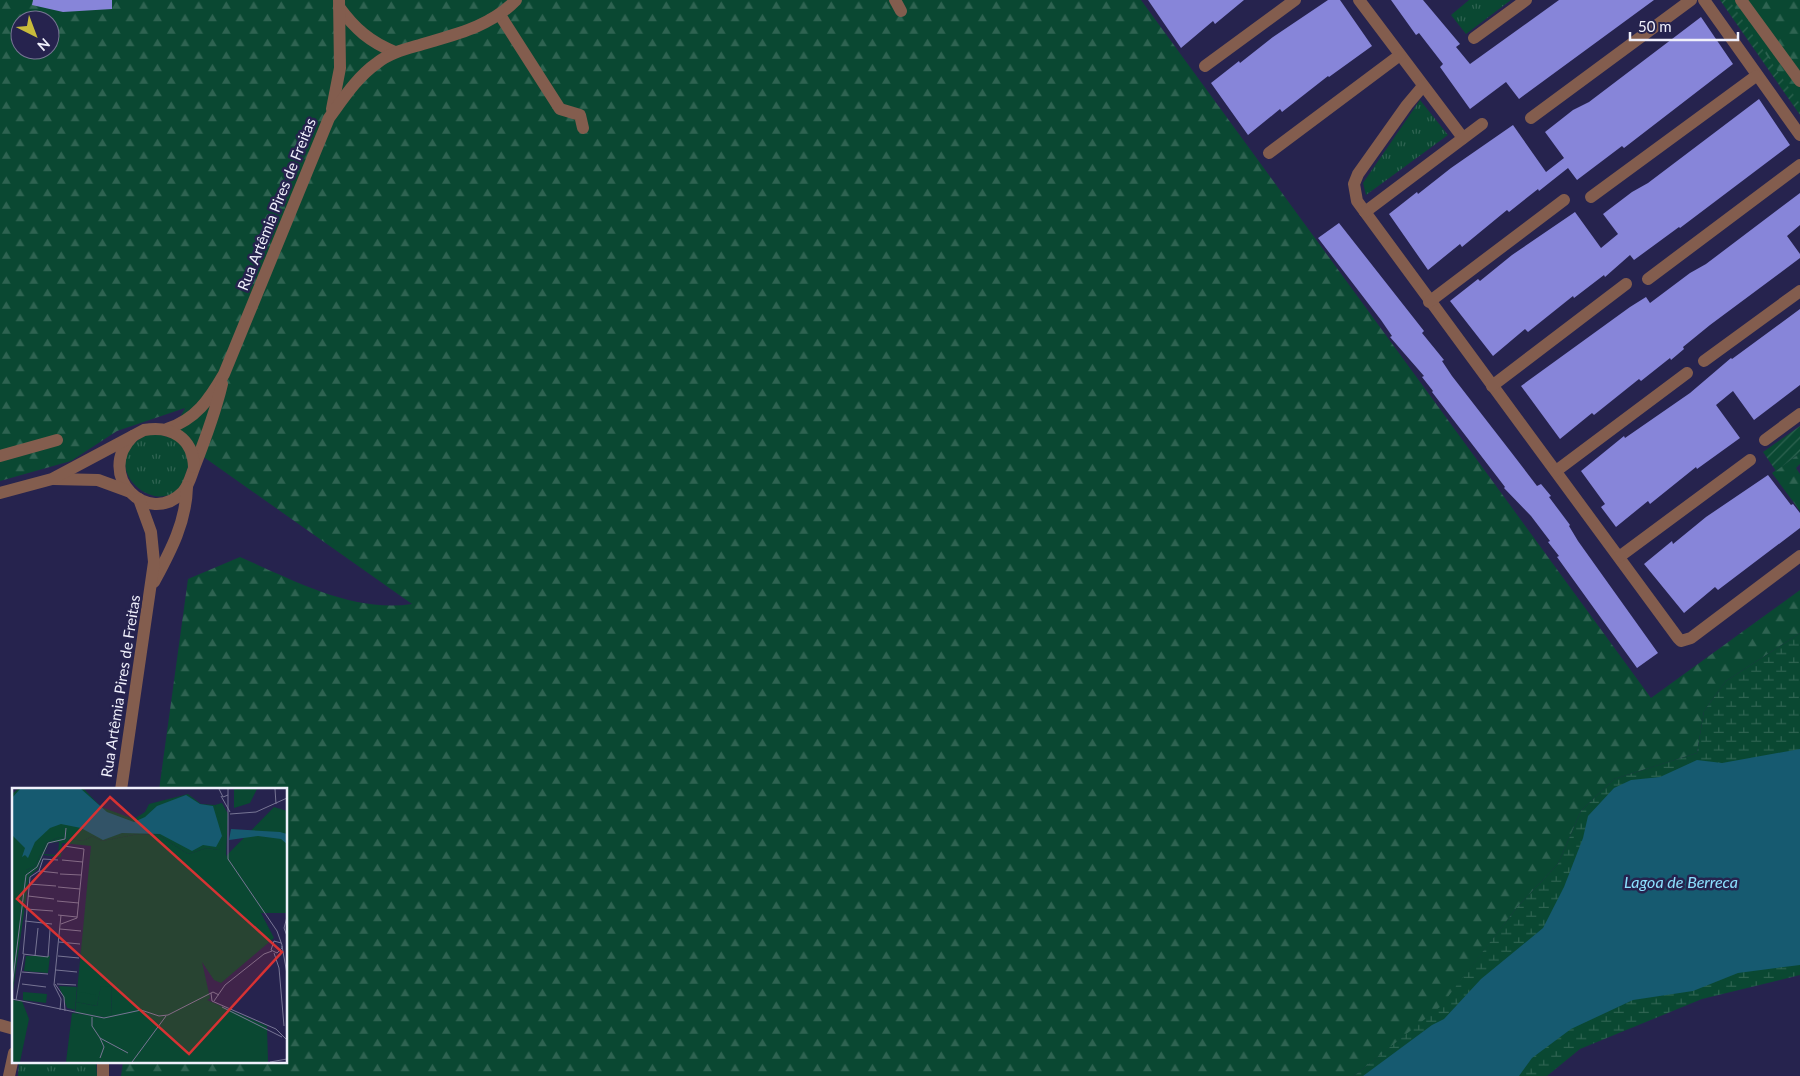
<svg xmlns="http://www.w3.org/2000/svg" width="1800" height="1076" font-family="Lato,sans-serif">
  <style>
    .grass { fill: url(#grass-tufts) }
    .forest { fill: url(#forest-firs); fill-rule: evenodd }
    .wetland { fill: url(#wetland-marsh) }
    .garden { fill: url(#garden-furrows) }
    .water { fill: #165a70 }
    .building { fill: #8785d9 }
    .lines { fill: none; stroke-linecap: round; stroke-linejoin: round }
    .minor { stroke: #835d4e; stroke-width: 12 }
    .labels { text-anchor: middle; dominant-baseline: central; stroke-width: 5; stroke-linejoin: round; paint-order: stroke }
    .street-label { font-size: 15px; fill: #f0f0fc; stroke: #26234e }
    .water-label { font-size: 16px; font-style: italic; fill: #8ce0fe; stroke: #26234e }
    .inset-road { fill: none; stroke: #777594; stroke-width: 1 }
    .view { fill: #d73233; fill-opacity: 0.15; stroke: #d73233; stroke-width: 2.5 }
    .inset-edge { fill: none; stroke: #f0f0fc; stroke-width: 2.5 }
  </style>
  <defs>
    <pattern id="grass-tufts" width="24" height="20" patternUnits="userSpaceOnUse" patternTransform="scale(1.25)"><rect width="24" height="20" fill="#0a4832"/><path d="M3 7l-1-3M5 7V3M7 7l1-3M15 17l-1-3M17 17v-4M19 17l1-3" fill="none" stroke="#2e6351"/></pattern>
    <pattern id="forest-firs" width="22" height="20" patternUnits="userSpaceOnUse" patternTransform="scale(1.25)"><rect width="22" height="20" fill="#0a4832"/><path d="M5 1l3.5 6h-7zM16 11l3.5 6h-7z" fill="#2e6351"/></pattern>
    <pattern id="wetland-marsh" width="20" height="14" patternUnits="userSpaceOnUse" patternTransform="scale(1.25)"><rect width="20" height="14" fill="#0a4832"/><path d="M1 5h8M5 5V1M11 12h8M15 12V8" fill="none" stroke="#2e6351"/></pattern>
    <pattern id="garden-furrows" width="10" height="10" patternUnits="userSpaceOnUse" patternTransform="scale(1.25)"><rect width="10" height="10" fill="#0a4832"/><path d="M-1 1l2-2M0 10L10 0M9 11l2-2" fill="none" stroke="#2e6351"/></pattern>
  </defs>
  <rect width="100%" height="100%" fill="#26234e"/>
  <g class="grass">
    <polygon points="1469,0 1511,0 1466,34 1451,15"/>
    <polygon points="1420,100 1448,135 1366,195 1363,183"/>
    <path d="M152,432L181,441L190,462C187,469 185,478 182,484C159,523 86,461 152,432Z"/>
    <polygon points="19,1062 96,1062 97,1076 18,1076"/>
  </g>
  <g class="forest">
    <path d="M0,0H1141L1651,698L1800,590V633L1726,681L1704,711L1697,753L1614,779L1581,811L1558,864L1518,906L1440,1008L1354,1076H121L123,1062H286V790H159L188,579L240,557C293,580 353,613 412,604L171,434L185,408L117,431L71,461L0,481ZM20,20H50V50H20Z"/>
    <polygon points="1724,0 1800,0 1800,113"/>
    <polygon points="1800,453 1800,464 1796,468 1800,474 1800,511 1772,473"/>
  </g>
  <polygon class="wetland" points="1800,633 1800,975 1702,999 1580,1049 1547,1076 1354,1076 1440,1007 1518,906 1558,864 1581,811 1614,779 1697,753 1704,711 1726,681"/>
  <g class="garden">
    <polygon points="1720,0 1729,0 1800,104 1800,115"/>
    <polygon points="1800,426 1800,453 1776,471 1763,452"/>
  </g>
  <polygon class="water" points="1800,749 1800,965 1738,973 1693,991 1633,1000 1571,1029 1532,1058 1519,1076 1363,1076 1432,1025 1444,1019 1481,979 1543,928 1564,887 1583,838 1588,816 1614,788 1631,780 1660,777 1697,760 1722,763"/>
  <g class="building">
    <polygon points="33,0 112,0 112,9 63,12 32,5"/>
    <polygon points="1148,0 1244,0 1215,24 1213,21 1181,48"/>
    <polygon points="1328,0 1340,0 1372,46 1329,77 1328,76 1282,112 1280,109 1248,135 1211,83 1239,61 1240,63 1273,37"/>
    <polygon points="1391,0 1423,0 1460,44 1456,47 1470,64 1559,0 1654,0 1519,99 1506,82 1470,109 1440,67 1443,64 1419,33 1416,35"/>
    <polygon points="1701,17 1733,64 1624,148 1622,146 1577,180 1568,168 1539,191 1538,189 1509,212 1507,210 1462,247 1460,244 1428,270 1389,214 1417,192 1418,194 1451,168 1513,125 1546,172 1564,158 1545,132 1573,110 1589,102"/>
    <polygon points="1759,99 1790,145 1680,228 1679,227 1634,260 1630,255 1605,277 1604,275 1574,298 1573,296 1528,332 1525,329 1493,356 1450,301 1478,279 1480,281 1512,255 1575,212 1601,248 1618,234 1603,214 1632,192 1648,183"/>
    <polygon points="1800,193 1800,225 1787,236 1800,254 1800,258 1710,325 1683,347 1684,349 1671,360 1670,358 1641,381 1639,379 1594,415 1592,413 1560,439 1521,386 1630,307 1646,297 1650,303 1690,273 1706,264"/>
    <polygon points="1339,223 1424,331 1422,333 1444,360 1442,361 1452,376 1511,452 1537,486 1541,484 1551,496 1549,497 1570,525 1569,526 1578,541 1658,653 1637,668 1557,557 1559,556 1548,542 1550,541 1531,516 1504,488 1505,487 1432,392 1433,391 1422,377 1424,376 1390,337 1392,336 1381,320 1318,238"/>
    <polygon points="1800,309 1800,385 1754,420 1733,391 1716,405 1740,438 1697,469 1696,467 1650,504 1648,501 1616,527 1601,507 1605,504 1581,471 1624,436 1625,438 1690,393 1731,358 1732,359"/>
    <polygon points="1768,475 1791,505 1793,504 1800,513 1800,528 1718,590 1715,587 1684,613 1644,564 1672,541 1673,544 1706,517"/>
  </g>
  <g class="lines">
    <g class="minor">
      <polyline points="895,0 901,11"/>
      <polyline points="1359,0 1463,138"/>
      <polyline points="1704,0 1800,135"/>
      <polyline points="1741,0 1800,81"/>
      <path d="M339,7C355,29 370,42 395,52"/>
      <polyline points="500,15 560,109 580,115 583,128"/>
      <polyline points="1474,38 1526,0"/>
      <polyline points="1205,66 1295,0"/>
      <polyline points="1423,86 1407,105 1358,174 1354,184 1357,201 1678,638 1681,641 1691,638 1800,556"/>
      <polyline points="332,109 340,68 339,0"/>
      <polyline points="1531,118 1691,0"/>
      <polyline points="1269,153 1400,55"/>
      <polyline points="1591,197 1756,76"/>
      <polyline points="1365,212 1482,124"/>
      <polyline points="1648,279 1800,165"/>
      <polyline points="1429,302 1564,200"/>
      <polyline points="1704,361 1800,291"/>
      <polyline points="1492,386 1626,284"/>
      <path d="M167,429C196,419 209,400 224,374L329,118C343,99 357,77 377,63C388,54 402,50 416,46C452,35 489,28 516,0"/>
      <path d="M133,436C94,475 148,528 183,492C189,485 191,476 194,468C205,440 215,414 222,384"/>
      <polyline points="1765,440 1800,414"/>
      <polyline points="0,456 57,440"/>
      <polyline points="1556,471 1687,373"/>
      <polyline points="54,479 98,480 128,491"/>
      <path d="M0,493L52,479L144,430C171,425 193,438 194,467"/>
      <polyline points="1619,557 1750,460"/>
      <path d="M154,582C170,552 186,523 187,487"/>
      <polyline points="121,790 154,562 151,532 139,499"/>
      <polyline points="0,1025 14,1029"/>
      <polyline points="103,1062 103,1076"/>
      <polyline points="9,1076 14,1053"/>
    </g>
  </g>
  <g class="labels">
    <g class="street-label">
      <text transform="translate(276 204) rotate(-68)">Rua Artêmia Pires de Freitas</text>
      <text transform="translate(120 686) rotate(-81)">Rua Artêmia Pires de Freitas</text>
    </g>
    <g class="water-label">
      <text x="1681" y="881">Lagoa de Berreca</text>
    </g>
  </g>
  <g transform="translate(12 788)">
    <rect width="275" height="275" fill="#26234e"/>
    <path d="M89,197L100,199L99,230L63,225L64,214L85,218ZM11,204L35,206L34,215L11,212Z" fill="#0a4832"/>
    <path d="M222,1H245L238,15L222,20ZM210,15L216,26L214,68L262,19L275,23V125H249L262,150L209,195L202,192L190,174L198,210L195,212L255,238L256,274H54L60,225L99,230L100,199L89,198L85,218L64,214L79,58L50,55L49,69L31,67L26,81L17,89L0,210V82H14L23,78L34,55L47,49L71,53L80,48L90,53L126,46L147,47L176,66L195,60L207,62L203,17ZM47,54L46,67L32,66L37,55ZM0,212L10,213L17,231L8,274H0Z" fill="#0a4832" fill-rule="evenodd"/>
    <path d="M6,1H72L89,19L122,31L133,24L137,16L176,6L189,16L203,17L212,48L207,62L195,60L176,66L147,47L126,46L90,53L80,48L71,53L47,49L34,55L23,78L14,82H0V6Z" fill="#0a4832"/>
    <path d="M14,168H38L36,185L12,183ZM47,198L65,199L63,222L55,220ZM68,204L84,207L82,217L66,214Z" fill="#0a4832"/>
    <path d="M8,1H69L95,24L122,34L133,29L145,18L174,7L188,16L201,18L210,48L204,59L191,57L180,63L148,46L110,45L91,52L69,40L49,36L38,40L23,54L16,70L13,67L10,69L13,60L0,47V10ZM219,41L268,44L275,46V56L269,51L246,48L217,52Z" fill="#165a70"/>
    <path class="inset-road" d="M207,1L211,9L216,7V1M263,1L264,16M216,7V71L265,143L270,157V160L265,165L259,162L262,153L269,155M209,8L218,24M218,26L244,24L275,10M50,72L71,74M27,83L46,85M48,86L69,87M17,96L44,98M46,99L68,101M16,108L42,111M45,113L67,115M14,121L41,123M46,127L65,129M275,129L272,140L275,148M13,133L40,136M49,136L65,130L72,61L52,58M48,141L69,143M38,142L36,169L11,166L18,89L27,83L31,71L46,72M47,154L68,156M270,158L275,186M262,165L267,180L272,238M23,168L26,140M46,168L67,170M44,182L65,184M10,184L36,186M10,196L34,199M43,196L52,209L53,223M45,196L64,197M0,199L14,87L25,79L36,55L53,51L54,40M199,205L200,213L264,241L275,252M0,211L92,230L129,222L147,228L156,227L201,204L207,207M4,212L12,167M202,213L213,197L252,166L260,163M210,219L270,249M48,222L49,211L42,197L49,127M80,229V238L88,250L116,265M88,270L92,259L88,250M120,274L154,228M258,274L275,271"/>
    <path class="view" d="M98,9L270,164L177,266L5,111Z"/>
    <rect width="275" height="275" class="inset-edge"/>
  </g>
  <g transform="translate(35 35) rotate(138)"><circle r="24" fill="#26234e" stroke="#777594"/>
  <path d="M0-4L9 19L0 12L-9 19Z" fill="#c8bb3b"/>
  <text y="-8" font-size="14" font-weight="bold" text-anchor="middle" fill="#f0f0fc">N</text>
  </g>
  <path d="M1630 32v8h108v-8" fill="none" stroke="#f0f0fc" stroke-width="2.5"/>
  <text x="1638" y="32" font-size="15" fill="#f0f0fc" stroke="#26234e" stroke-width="4" paint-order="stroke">50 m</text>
</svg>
